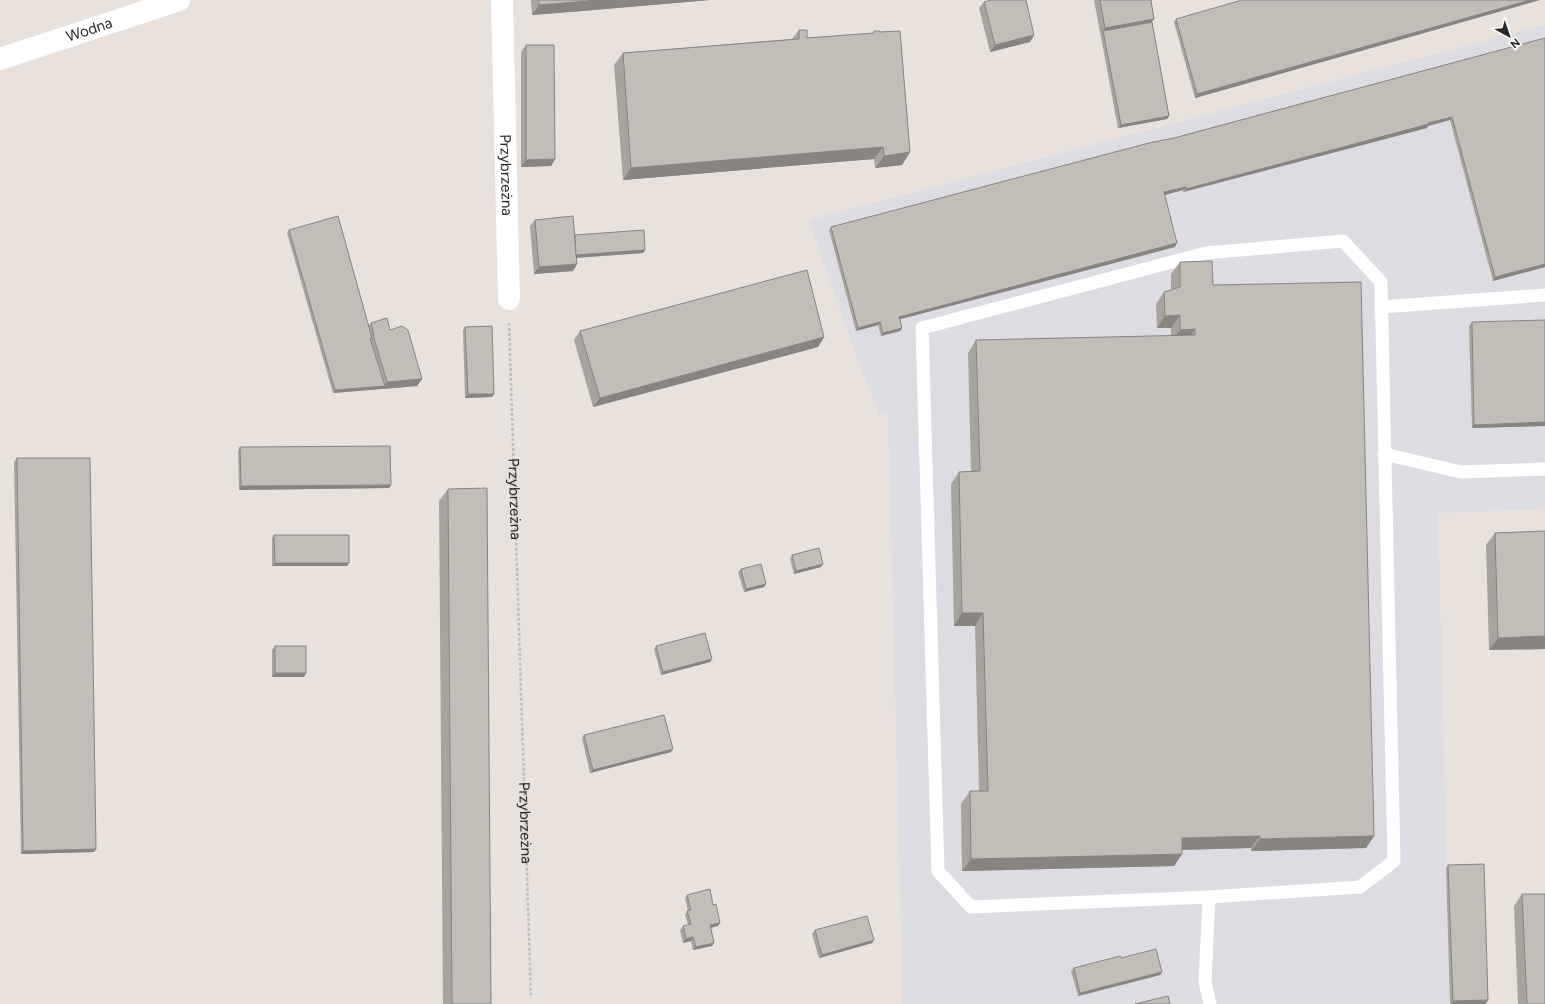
<svg xmlns="http://www.w3.org/2000/svg" width="1545" height="1004" font-family="Figtree,sans-serif">
  <style>
    .industrial { fill: #dddce2 }
    .lines { fill: none; stroke-linecap: round; stroke-linejoin: round }
    .path { stroke: #bebebe; stroke-width: 2.5; stroke-dasharray: 3 2; stroke-linecap: butt }
    .service { stroke: #fff; stroke-width: 13 }
    .minor { stroke: #fff; stroke-width: 22 }
    .wall { fill: #a7a39d }
    .shaded-wall { fill: #888480 }
    .building { fill: #c2bdb7; stroke: #888480 }
    .labels { text-anchor: middle; dominant-baseline: central; stroke-width: 4; stroke-linejoin: round; paint-order: stroke }
    .street-label { font-size: 15px; fill: #282828; stroke: #fff }
  </style>
  <rect width="100%" height="100%" fill="#e9e1dc"/>
  <polygon class="industrial" points="1545,25 1545,509 1438,513 1450,1004 903,1004 888,412 880,415 858,361 809,220"/>
  <g class="lines">
    <path class="path" id="s1" d="M509,323L531,998"/>
    <g class="service">
      <polygon points="1343,241 1381,282 1394,861 1360,887 1209,897 971,907 938,871 922,328 1206,253"/>
      <polyline points="1381,307 1545,295"/>
      <polyline points="1384,454 1461,472 1545,469"/>
      <polyline points="1209,897 1205,982 1210,1004"/>
    </g>
    <g class="minor">
      <path id="s2" d="M502,0L509,299"/>
      <path id="s3" d="M0,59L179,0"/>
    </g>
  </g>
  <g class="wall">
    <polygon points="531,0 710,0 532,15"/>
    <polygon points="1094,0 1151,0 1154,19 1152,22 1169,116 1167,119 1118,128"/>
    <polygon points="1540,0 1195,98 1174,22 1176,19"/>
    <polygon points="984,2 1034,35 1030,42 990,52 979,8"/>
    <polygon points="799,30 807,38 873,33 874,31 910,152 902,165 875,168 874,159 623,180 614,65 623,53 792,39"/>
    <polygon points="1545,38 1545,267 1493,281 1450,120 1428,126 1427,128 1183,192 1183,190 1164,195 1175,247 900,319 902,328 900,331 881,336 878,325 856,331 829,230 831,227 1174,138"/>
    <polygon points="526,45 555,159 551,166 521,167 521,52"/>
    <polygon points="535,220 575,235 645,250 643,253 577,258 577,264 573,271 534,274 530,226"/>
    <polygon points="289,230 369,326 371,323 390,330 422,379 417,386 333,393 287,233"/>
    <polygon points="1180,262 1213,285 1374,836 1366,848 1251,851 1251,848 1182,850 1182,854 1174,866 962,871 961,804 970,791 979,791 975,626 954,626 951,484 959,472 971,471 968,353 976,340 1171,336 1171,328 1157,328 1156,304 1164,292 1171,290 1171,274"/>
    <polygon points="1472,322 1545,426 1472,428 1469,326"/>
    <polygon points="465,327 494,394 492,397 465,398 463,330"/>
    <polygon points="580,331 824,337 818,347 593,407 574,340"/>
    <polygon points="240,447 391,485 389,488 239,490 238,451"/>
    <polygon points="17,458 96,849 94,852 21,854 14,462"/>
    <polygon points="448,489 491,1004 443,1004 439,501"/>
    <polygon points="1545,531 1545,649 1489,650 1486,545 1495,533"/>
    <polygon points="274,535 349,563 347,566 272,566 272,538"/>
    <polygon points="792,555 821,567 794,574 790,559"/>
    <polygon points="741,569 764,587 744,592 738,572"/>
    <polygon points="275,646 306,673 304,677 272,677 272,650"/>
    <polygon points="656,646 712,659 710,662 661,675 654,649"/>
    <polygon points="584,735 671,752 590,773 582,738"/>
    <polygon points="1448,865 1486,1004 1450,1004 1446,868"/>
    <polygon points="1522,894 1545,1004 1518,1004 1514,906"/>
    <polygon points="687,895 713,905 720,923 718,926 711,928 714,943 712,946 693,950 691,941 683,943 680,930 683,926 688,925 685,914 688,911 685,898"/>
    <polygon points="815,930 872,943 819,958 812,934"/>
    <polygon points="1121,958 1162,972 1160,975 1078,996 1071,971 1074,968"/>
  </g>
  <g class="shaded-wall">
    <polygon points="590,0 710,0 583,11"/>
    <polygon points="1530,0 1540,0 1195,98 1197,94"/>
    <polygon points="589,1 583,11 532,15 539,5"/>
    <polygon points="1154,19 1149,25 1103,31 1105,28"/>
    <polygon points="1034,35 1030,42 990,52 995,45"/>
    <polygon points="1169,116 1167,119 1118,128 1121,125"/>
    <polygon points="1452,117 1450,120 1428,126 1427,128 1183,192 1186,189"/>
    <polygon points="883,147 874,159 623,180 631,168"/>
    <polygon points="910,152 902,165 875,168 884,156"/>
    <polygon points="555,159 551,166 521,167 526,160"/>
    <polygon points="1186,187 1183,190 1161,196 1164,192"/>
    <polygon points="1177,243 1175,247 897,320 899,317"/>
    <polygon points="645,250 643,253 572,258 574,255"/>
    <polygon points="577,264 573,271 534,274 539,267"/>
    <polygon points="1545,264 1545,267 1493,281 1495,277"/>
    <polygon points="1180,315 1171,328 1157,328 1165,316"/>
    <polygon points="880,322 878,325 856,331 858,328"/>
    <polygon points="902,328 900,331 881,336 883,333"/>
    <polygon points="1195,329 1186,342 1171,342 1180,330"/>
    <polygon points="824,337 818,347 593,407 600,398"/>
    <polygon points="422,379 417,386 382,389 387,382"/>
    <polygon points="385,386 382,389 333,393 335,390"/>
    <polygon points="468,394 494,394 492,397 465,398"/>
    <polygon points="1545,422 1545,426 1472,428 1474,425"/>
    <polygon points="391,485 389,488 239,490 241,486"/>
    <polygon points="275,563 349,563 347,566 272,566"/>
    <polygon points="823,564 821,567 794,574 796,571"/>
    <polygon points="766,584 764,587 744,592 746,589"/>
    <polygon points="962,613 983,613 975,626 954,626"/>
    <polygon points="1545,636 1545,649 1489,650 1498,638"/>
    <polygon points="712,659 710,662 661,675 663,672"/>
    <polygon points="275,673 306,673 304,677 272,677"/>
    <polygon points="673,749 671,752 590,773 593,770"/>
    <polygon points="1260,836 1251,848 1173,850 1182,838"/>
    <polygon points="1374,836 1366,848 1251,851 1260,839"/>
    <polygon points="96,849 94,852 21,854 23,851"/>
    <polygon points="1182,854 1174,866 962,871 971,859"/>
    <polygon points="720,923 718,926 708,928 710,925"/>
    <polygon points="693,937 691,941 683,943 686,939"/>
    <polygon points="874,940 872,943 819,958 822,955"/>
    <polygon points="714,943 712,946 693,950 696,947"/>
    <polygon points="1162,972 1160,975 1078,996 1080,993"/>
    <polygon points="1488,1000 1486,1004 1451,1004 1453,1001"/>
  </g>
  <g class="building">
    <polygon points="539,0 589,0 589,1 539,5"/>
    <polygon points="991,0 1026,0 1034,35 995,45 984,2"/>
    <polygon points="1100,0 1151,0 1154,19 1105,28"/>
    <polygon points="1242,0 1530,0 1197,94 1176,19"/>
    <polygon points="1152,22 1169,116 1121,125 1103,31"/>
    <polygon points="799,30 807,30 807,38 874,33 874,31 880,31 880,32 900,31 910,152 884,156 883,147 631,168 623,53 799,39"/>
    <polygon points="1545,38 1545,264 1495,277 1452,117 1428,123 1429,124 1186,189 1186,187 1164,192 1177,243 899,317 902,328 883,333 880,322 858,328 831,227 1149,143 1174,138"/>
    <polygon points="526,45 554,45 555,159 526,160"/>
    <polygon points="338,216 372,338 370,338 385,386 335,390 289,230"/>
    <polygon points="573,216 577,264 539,267 535,220"/>
    <polygon points="644,230 645,250 576,255 575,235"/>
    <polygon points="1212,261 1213,285 1361,282 1374,836 1260,839 1260,836 1182,838 1182,854 971,859 970,791 988,791 983,613 962,613 959,472 980,471 976,340 1195,335 1195,329 1180,330 1180,315 1165,316 1164,292 1180,287 1180,262"/>
    <polygon points="807,270 824,337 600,398 580,331"/>
    <polygon points="387,318 390,330 402,326 408,330 422,379 387,382 373,335 374,335 371,323"/>
    <polygon points="1545,320 1545,422 1474,425 1472,322"/>
    <polygon points="492,326 494,394 468,394 465,327"/>
    <polygon points="390,446 391,485 241,486 240,447"/>
    <polygon points="17,458 90,458 96,849 23,851"/>
    <polygon points="487,488 491,1004 452,1004 448,489"/>
    <polygon points="1545,531 1545,636 1498,638 1495,533"/>
    <polygon points="274,535 349,535 349,563 275,563"/>
    <polygon points="819,548 823,564 796,571 792,555"/>
    <polygon points="761,564 766,584 746,589 741,569"/>
    <polygon points="705,633 712,659 663,672 656,646"/>
    <rect x="275" y="646" width="31" height="27"/>
    <polygon points="664,715 673,749 593,770 584,735"/>
    <polygon points="1484,864 1488,1000 1453,1001 1448,865"/>
    <polygon points="710,889 713,905 716,904 720,923 710,925 714,943 696,947 693,937 686,939 683,926 691,924 687,911 691,910 687,895"/>
    <polygon points="1522,894 1545,894 1545,1004 1527,1004"/>
    <polygon points="867,916 874,940 822,955 815,930"/>
    <polygon points="1156,949 1162,972 1080,993 1074,968 1120,956 1121,958"/>
    <polygon points="1168,996 1170,1004 1135,1004"/>
  </g>
  <g class="labels">
    <g class="street-label">
      <text stroke="none"><textPath href="#s3" startOffset="94">Wodna</textPath></text>
      <text stroke="none"><textPath href="#s2" startOffset="175">Przybrzeżna</textPath></text>
      <text stroke="none"><textPath href="#s1" startOffset="176">Przybrzeżna</textPath></text>
      <text stroke="none"><textPath href="#s1" startOffset="500">Przybrzeżna</textPath></text>
    </g>
  </g>
  <g transform="translate(1509 36) rotate(140)" stroke="#ffffff" stroke-width="3" paint-order="stroke">
  <path d="M0-3L7 15L0 10L-7 15Z" fill="#282828"/>
  <text y="-6" font-size="11" font-weight="bold" text-anchor="middle" fill="#282828">N</text>
  </g>
</svg>
